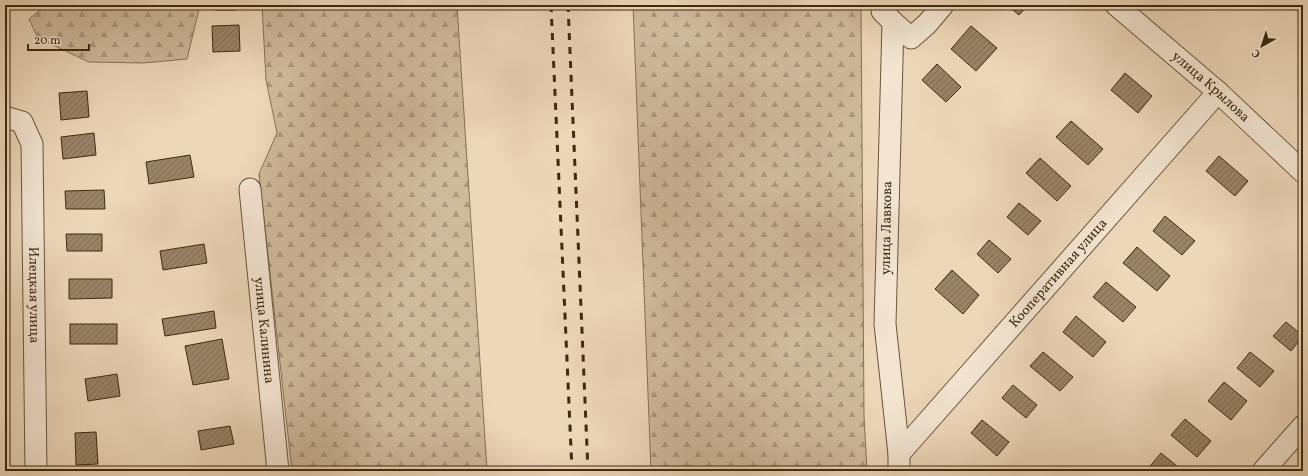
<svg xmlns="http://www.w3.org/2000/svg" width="1308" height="476" font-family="Vollkorn,serif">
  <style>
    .forest { fill: url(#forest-firs); stroke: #867256 }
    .building { fill: url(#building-hatch); stroke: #3d2b10 }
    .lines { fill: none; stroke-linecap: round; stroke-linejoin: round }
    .minor-casing { stroke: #69563a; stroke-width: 23 }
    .minor { stroke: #f3e5d2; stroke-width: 21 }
    .rail { stroke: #3d2b10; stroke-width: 3; stroke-dasharray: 7 7; stroke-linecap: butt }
    .labels { text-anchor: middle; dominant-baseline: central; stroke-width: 3.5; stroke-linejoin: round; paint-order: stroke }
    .street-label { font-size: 14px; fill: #3d2b10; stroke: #f3e5d2 }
  </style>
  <defs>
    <pattern id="forest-firs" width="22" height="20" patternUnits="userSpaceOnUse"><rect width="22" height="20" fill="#cfba9c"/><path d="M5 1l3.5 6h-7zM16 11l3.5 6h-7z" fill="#a9977e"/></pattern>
    <pattern id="building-hatch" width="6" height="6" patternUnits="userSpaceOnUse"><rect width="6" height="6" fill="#998468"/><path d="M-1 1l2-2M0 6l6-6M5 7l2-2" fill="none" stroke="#7e6c54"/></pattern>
  </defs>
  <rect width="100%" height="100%" fill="#edd7b9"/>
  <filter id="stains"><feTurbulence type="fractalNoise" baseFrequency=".005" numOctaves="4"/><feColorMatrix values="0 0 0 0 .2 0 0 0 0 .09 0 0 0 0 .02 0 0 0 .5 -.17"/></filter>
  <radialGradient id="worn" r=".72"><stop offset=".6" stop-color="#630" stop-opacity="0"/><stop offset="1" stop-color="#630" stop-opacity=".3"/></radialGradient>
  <g class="forest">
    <polygon points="47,5 200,5 187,59 143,63 89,62 38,38 29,19"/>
    <polygon points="262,5 457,5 487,471 292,471 259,174 277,133 266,80"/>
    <polygon points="633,5 861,5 864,416 867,471 651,471"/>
  </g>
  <g class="building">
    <rect x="216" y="5" width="20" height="5"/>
    <polygon points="1007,5 1028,5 1019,15"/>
    <polygon points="239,25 240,51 213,52 212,26"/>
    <polygon points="971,26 997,48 976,71 951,49"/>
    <polygon points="937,64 961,87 946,102 922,80"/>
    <polygon points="1125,73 1152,96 1138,113 1111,90"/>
    <polygon points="87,91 89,117 61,120 59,93"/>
    <polygon points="1071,121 1103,149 1088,165 1056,137"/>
    <polygon points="94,133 96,155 63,159 61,137"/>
    <polygon points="190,155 194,177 149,184 146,162"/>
    <polygon points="1219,156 1248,181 1235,196 1206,171"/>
    <polygon points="1040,158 1071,186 1057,201 1026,173"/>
    <polygon points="104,190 105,209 66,209 65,191"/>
    <polygon points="1019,203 1041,221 1028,235 1007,217"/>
    <polygon points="1165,216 1195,241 1182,255 1153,231"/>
    <polygon points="66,234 102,234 102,251 67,251"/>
    <polygon points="989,240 1011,259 998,273 977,254"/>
    <polygon points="204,244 207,263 163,270 160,251"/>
    <polygon points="1137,247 1170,276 1157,291 1123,263"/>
    <polygon points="952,270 979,295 963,314 935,289"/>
    <polygon points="69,279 112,279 112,298 69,299"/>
    <polygon points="1106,282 1136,307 1123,322 1093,297"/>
    <polygon points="214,311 216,328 165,336 162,319"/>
    <polygon points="1076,316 1106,342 1093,357 1063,332"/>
    <polygon points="1286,322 1303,336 1291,351 1273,336"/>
    <rect x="70" y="324" width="47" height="20"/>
    <polygon points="222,339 229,379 193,385 185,346"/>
    <polygon points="1043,352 1073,377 1060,391 1030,366"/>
    <polygon points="1250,352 1274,371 1260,387 1237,368"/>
    <polygon points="117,374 120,396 88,401 85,379"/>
    <polygon points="1224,382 1247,401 1231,420 1208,401"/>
    <polygon points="1013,385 1037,405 1026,418 1002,398"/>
    <polygon points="1185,419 1211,441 1197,457 1171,435"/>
    <polygon points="982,420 1009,442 997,456 971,433"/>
    <polygon points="230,426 234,444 201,450 198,431"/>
    <polygon points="96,432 98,464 76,465 75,433"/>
    <polygon points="1161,453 1183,471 1146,471"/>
  </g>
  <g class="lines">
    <defs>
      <g id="minor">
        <polyline points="882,5 882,11 893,22 885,324 899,454 899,471"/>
        <path id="s1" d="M1116,5L1218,92L1303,172"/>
        <polyline points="893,22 911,38 927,24 943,5"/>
        <path id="s2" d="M5,117L22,122L32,144L36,471"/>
        <path id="s3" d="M250,189L278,471"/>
        <path id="s4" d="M899,454L1218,92"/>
        <polyline points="1263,471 1303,426"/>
      </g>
    </defs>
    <use href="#minor" class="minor-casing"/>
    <use href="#minor" class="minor"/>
    <g class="rail">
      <polyline points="551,5 572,471"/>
      <polyline points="568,5 588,471"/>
    </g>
  </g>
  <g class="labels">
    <g class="street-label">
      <text stroke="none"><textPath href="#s1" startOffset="125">улица Крылова</textPath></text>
      <text transform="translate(887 228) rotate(-89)">улица Лавкова</text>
      <text stroke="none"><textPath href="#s4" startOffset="241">Кооперативная улица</textPath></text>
      <text stroke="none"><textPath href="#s2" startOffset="193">Илецкая улица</textPath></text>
      <text stroke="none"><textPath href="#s3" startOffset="142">улица Калинина</textPath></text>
    </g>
  </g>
  <rect width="1308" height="476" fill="none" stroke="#edd7b9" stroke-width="20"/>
  <rect x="6" y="6" width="1296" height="464" fill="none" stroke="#3d2b10" stroke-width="2"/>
  <rect x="10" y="10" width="1288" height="456" fill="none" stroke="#3d2b10"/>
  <g transform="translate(1262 46) rotate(219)" stroke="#f3e5d2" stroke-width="3" paint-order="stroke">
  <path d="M0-3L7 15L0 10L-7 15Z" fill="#3d2b10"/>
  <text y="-6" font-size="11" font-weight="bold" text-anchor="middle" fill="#3d2b10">С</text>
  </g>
  <path d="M28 44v6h61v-6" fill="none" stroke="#3d2b10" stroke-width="2"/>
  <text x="34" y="44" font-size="12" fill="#3d2b10" stroke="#f3e5d2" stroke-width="3" paint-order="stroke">20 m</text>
  <rect width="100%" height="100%" filter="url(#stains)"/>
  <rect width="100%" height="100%" fill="url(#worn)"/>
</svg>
